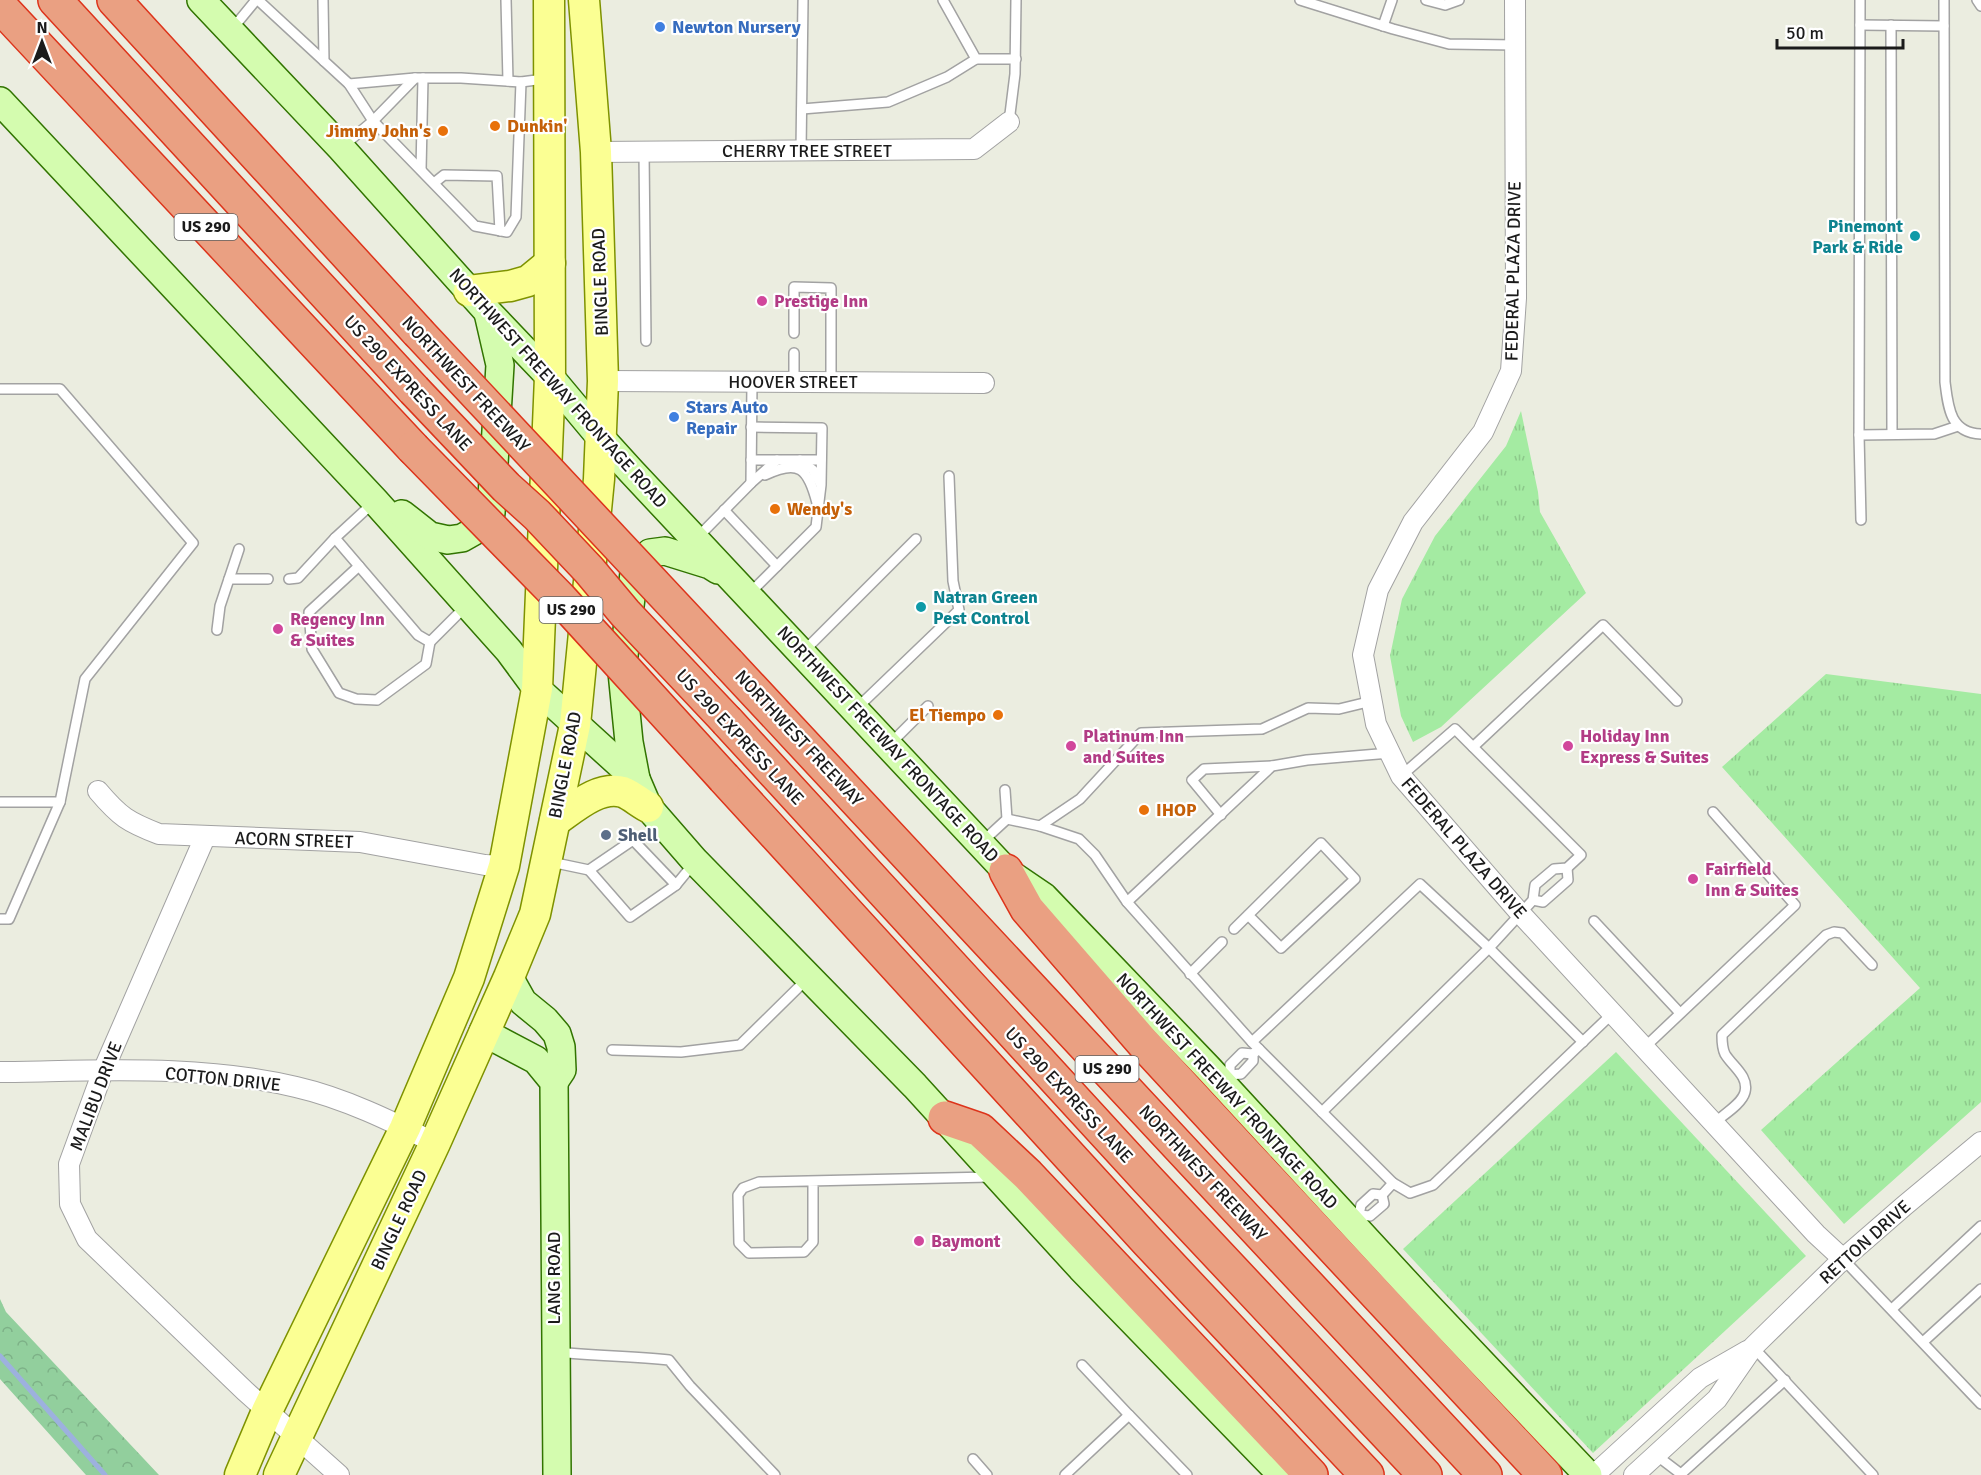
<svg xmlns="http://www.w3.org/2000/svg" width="1981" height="1475" font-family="Signika,sans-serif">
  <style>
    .grass { fill: url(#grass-tufts) }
    .forest { fill: url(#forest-crowns) }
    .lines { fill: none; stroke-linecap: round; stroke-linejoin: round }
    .stream { stroke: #9db1de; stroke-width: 5 }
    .lane-casing { stroke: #a2a2a2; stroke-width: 12 }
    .street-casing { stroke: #a2a2a2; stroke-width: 22 }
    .secondary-casing { stroke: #317400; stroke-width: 30 }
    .primary-casing { stroke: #7e9200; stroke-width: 33 }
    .highway-casing { stroke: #dd341b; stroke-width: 36 }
    .lane { stroke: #fff; stroke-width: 9 }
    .street { stroke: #fff; stroke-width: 20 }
    .secondary { stroke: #d4fcaf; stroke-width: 27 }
    .primary { stroke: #fbff93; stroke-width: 30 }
    .highway { stroke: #eaa082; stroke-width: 33 }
    .highway-bridge-casing { stroke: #dd341b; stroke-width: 36; stroke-linecap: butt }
    .highway-bridge { stroke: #eaa082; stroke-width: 33 }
    .shop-dot { fill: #3f7fe0; stroke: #fff; stroke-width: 2 }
    .food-dot { fill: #e8710a; stroke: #fff; stroke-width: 2 }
    .culture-dot { fill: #0f9aa8; stroke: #fff; stroke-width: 2 }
    .hotel-dot { fill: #d1479c; stroke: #fff; stroke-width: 2 }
    .service-dot { fill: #5c6f8a; stroke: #fff; stroke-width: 2 }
    .labels { text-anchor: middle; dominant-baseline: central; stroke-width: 4.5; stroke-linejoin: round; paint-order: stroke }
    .shield { fill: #fff; stroke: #5f5f5f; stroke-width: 1.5 }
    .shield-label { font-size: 16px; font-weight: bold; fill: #1b1b1b }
    .shop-label { font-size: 18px; font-weight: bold; fill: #366cbe; stroke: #fff; text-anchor: start }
    .food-label { font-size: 18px; font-weight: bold; fill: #c56008; stroke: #fff; text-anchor: start }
    .street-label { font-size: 18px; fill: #1b1b1b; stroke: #fff }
    .culture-label { font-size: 18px; font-weight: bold; fill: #0d838f; stroke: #fff; text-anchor: end }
    .hotel-label { font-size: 18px; font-weight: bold; fill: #b23c85; stroke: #fff; text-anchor: start }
    .service-label { font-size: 18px; font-weight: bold; fill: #4e5e75; stroke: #fff; text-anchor: start }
  </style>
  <defs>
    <pattern id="grass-tufts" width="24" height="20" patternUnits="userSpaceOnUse" patternTransform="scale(1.5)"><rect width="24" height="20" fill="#a4eba2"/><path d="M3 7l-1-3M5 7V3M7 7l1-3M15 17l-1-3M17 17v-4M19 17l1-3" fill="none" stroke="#8dc98b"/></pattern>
    <pattern id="forest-crowns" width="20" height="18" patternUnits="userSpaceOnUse" patternTransform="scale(1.5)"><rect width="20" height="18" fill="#92cf9d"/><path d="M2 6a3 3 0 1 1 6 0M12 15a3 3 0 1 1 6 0" fill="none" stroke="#7db187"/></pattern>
  </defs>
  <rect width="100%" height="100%" fill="#ebede0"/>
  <g class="grass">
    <polygon points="1521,411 1538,492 1540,512 1586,593 1441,727 1413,742 1401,716 1390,656 1402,599 1435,536 1506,446"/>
    <polygon points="1826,674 1981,694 1981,1102 1844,1224 1761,1130 1920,988 1722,767"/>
    <polygon points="1616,1052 1806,1256 1593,1453 1403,1249"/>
  </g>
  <polygon class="forest" points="0,1299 6,1312 159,1475 86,1475 0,1379"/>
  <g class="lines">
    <polyline class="stream" points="0,1356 105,1475"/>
    <defs>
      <g id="lane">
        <polyline points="258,0 324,61"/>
        <polyline points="323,0 324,61 349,84 373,121 475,226 507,232 516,217 521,82"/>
        <polyline points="506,0 508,81"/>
        <polyline points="943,0 976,59 1016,59"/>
        <polyline points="1300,0 1393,29 1449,44 1515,45"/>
        <polyline points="1426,0 1445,5 1459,0"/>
        <polyline points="1860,0 1859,435 1861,520"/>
        <path d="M1944,0L1945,382C1948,407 1950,433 1981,434"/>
        <polyline points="1977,0 1981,6"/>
        <polyline points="1860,25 1944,26"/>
        <polyline points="1891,25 1892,434"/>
        <polyline points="1383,26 1392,0"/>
        <polyline points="233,28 256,0"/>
        <polyline points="349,84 415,78"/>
        <polyline points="802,109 888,102 947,77 976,59"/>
        <polyline points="1009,122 1015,74 1016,0"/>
        <polyline points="343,146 373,121 415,78 461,78 521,82 544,79"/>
        <polyline points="801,151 803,0"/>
        <polyline points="644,152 646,341"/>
        <polyline points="421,170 423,78"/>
        <polyline points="434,183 444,175 497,176 500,231"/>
        <polyline points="794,333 794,287 831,288 831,383"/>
        <polyline points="794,353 794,383"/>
        <polyline points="0,389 60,389 193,543 85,679 60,802 0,802"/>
        <polyline points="1859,435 1934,434 1958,426"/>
        <polyline points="751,460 821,460"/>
        <polyline points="800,460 813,470 820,483"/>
        <path d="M765,475C799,459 808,468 817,503"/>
        <polyline points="751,483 752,382"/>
        <polyline points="724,510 777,566"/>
        <polyline points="335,538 418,635 430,642 466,606"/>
        <polyline points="697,538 751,483 777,460"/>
        <polyline points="359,566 309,612 312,649 339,693 356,699 377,700 426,664 430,642"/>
        <polyline points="229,579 268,579"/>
        <polyline points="289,579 298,578 335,538 373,503"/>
        <polyline points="749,594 816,527 821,485 822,428 751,427"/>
        <polyline points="217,630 220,606 239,549"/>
        <polyline points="804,651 916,539"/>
        <polyline points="857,708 959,610 953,581 949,476"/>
        <polyline points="890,744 928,706"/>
        <polyline points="1473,747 1603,625 1677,701"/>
        <polyline points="1401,776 1455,729 1581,855 1567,868 1554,869 1535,885 1533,900 1489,948 1322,1112 1252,1042 1420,884 1489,948 1583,1042"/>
        <polyline points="1221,815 1192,780 1204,769 1272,766"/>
        <polyline points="1007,819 1040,826 1079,839 1095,855 1127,902 1252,1042"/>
        <polyline points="1040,826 1080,799 1141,733 1262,729 1308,708 1339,709 1372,701"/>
        <polyline points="982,842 1007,819 1005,790"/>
        <polyline points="551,862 589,870 633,840 676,885 694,863"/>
        <polyline points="589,870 630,917 676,885"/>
        <polyline points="1533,900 1543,902 1568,880 1567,868"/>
        <polyline points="1127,902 1272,766 1307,760 1390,753"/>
        <polyline points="0,919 9,919 60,802"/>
        <polyline points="1594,921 1680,1013"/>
        <polyline points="1234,929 1321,843 1355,879 1281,948 1248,915"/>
        <polyline points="1190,974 1222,942"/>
        <polyline points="1645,1047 1795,905 1713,812"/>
        <polyline points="612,1050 681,1052 740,1045 807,979"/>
        <polyline points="1230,1075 1230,1065 1242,1053 1253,1054"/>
        <polyline points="1223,1081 1230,1075 1241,1074 1253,1061 1253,1054 1259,1049"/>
        <polyline points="1322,1112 1393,1183"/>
        <path d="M1714,1123C1723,1115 1742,1104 1745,1092C1749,1076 1732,1066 1725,1054C1722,1048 1722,1042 1722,1035L1826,935L1834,932L1842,933L1872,965"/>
        <polyline points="813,1181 813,1242 804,1252 749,1253 739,1243 738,1195 743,1188 759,1182 990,1177"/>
        <polyline points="1359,1215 1370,1216 1384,1204 1382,1195"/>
        <polyline points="1354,1221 1359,1215 1361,1205 1373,1194 1382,1195 1393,1183 1410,1193 1433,1185 1613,1013"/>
        <polyline points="1843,1259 1981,1404"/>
        <polyline points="1892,1309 1981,1226"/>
        <polyline points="1923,1342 1981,1289"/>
        <polyline points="1753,1347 1873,1475"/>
        <path d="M557,1352C595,1356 632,1356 669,1360L690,1386L775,1475"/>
        <polyline points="1082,1365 1129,1415"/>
        <polyline points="1656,1455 1681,1474 1785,1380"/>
        <polyline points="973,1459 987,1475"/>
        <polyline points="1065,1475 1129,1415 1187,1475"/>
      </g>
      <g id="street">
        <polyline points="1515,0 1516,298 1511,371 1483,432 1413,522 1378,590 1363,655 1376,724 1401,776 1520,913 1816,1234 1843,1259"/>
        <polyline points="596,152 974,149 1009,122"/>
        <polyline points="603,381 984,383"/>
        <path d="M98,791C120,817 128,822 159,834L360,842L485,865L504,866"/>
        <polyline points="205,837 103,1071 69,1164 70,1204 87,1239 245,1391 339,1475"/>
        <path d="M0,1072C98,1071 199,1064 296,1087C344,1098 391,1121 435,1143"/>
        <polyline points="1594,1475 1700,1378 1747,1351"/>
        <polyline points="1634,1475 1717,1399 1753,1347 1843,1259 1904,1206 1981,1142"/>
      </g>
      <g id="secondary">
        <polyline points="201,0 341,148 488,312 550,377 601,438 631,471 1006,871 1044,897 1208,1068 1423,1301 1588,1475"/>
        <polyline points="0,101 375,501 509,651 537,689 636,779 648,807 695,861 915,1086 1081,1268 1282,1475"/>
        <polyline points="402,514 430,536 448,540 462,538 485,525 491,513 500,365 488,313"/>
        <polyline points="636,779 629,742 622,672 634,573 650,553 665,551 710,565 718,570"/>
        <polyline points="509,977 523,1002 545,1020 557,1034 561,1047 562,1070 554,1082"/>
        <polyline points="483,1032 536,1060 554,1082 557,1475"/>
      </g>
      <g id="primary">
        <polyline points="469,291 510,286 528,281 550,263"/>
        <path d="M555,821C574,808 599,785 623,792C631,795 640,803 648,807"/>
        <polyline points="240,1475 267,1411 405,1128 469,978 504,866 537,689 550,377 549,0"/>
        <polyline points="279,1475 435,1143 509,977 535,914 575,725 599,479 603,381 596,152 584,0"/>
      </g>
      <g id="highway">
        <polyline points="55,0 414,390"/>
        <polyline points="114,0 418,332"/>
        <polyline points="0,6 413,448"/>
        <polyline points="728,663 1485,1475"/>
        <polyline points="727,721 1148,1180 1425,1475"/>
        <polyline points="724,778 1148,1242 1367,1475"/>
        <polyline points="1006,871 1027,909 1144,1044 1240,1148 1545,1475"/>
        <polyline points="945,1118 980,1130 1028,1175 1311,1475"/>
      </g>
    </defs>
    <use href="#lane" class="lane-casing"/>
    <use href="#street" class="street-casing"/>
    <use href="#secondary" class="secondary-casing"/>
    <use href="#primary" class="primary-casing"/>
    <use href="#highway" class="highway-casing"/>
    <use href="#lane" class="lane"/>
    <use href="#street" class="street"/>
    <use href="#secondary" class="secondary"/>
    <use href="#primary" class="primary"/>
    <use href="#highway" class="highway"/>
    <defs>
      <g id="highway-bridge">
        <polyline points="418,332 728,663"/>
        <polyline points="414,390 506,487 537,515 589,570 625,613 727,721"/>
        <polyline points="413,448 559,597 724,778"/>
      </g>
    </defs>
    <use href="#highway-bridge" class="highway-bridge-casing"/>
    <use href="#highway-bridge" class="highway-bridge"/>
  </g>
  <g class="shop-dot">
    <circle cx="660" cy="27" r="6"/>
    <circle cx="674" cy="417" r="6"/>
  </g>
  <g class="food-dot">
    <circle cx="495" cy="126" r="6"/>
    <circle cx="443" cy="131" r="6"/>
    <circle cx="775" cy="509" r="6"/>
    <circle cx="998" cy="715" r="6"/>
    <circle cx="1144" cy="810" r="6"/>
  </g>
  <g class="culture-dot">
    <circle cx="1915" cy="236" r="6"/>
    <circle cx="921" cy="607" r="6"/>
  </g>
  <g class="hotel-dot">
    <circle cx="762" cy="301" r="6"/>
    <circle cx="278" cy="629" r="6"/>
    <circle cx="1071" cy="746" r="6"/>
    <circle cx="1568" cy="746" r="6"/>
    <circle cx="1693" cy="879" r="6"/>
    <circle cx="919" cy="1241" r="6"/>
  </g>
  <circle class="service-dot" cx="606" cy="835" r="6"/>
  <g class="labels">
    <g class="shield">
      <rect x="174.5" y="214" width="63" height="26" rx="4.5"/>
      <rect x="539.5" y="597" width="63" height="26" rx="4.5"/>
      <rect x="1075.5" y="1056" width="63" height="26" rx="4.5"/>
    </g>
    <g class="shield-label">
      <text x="206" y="227">US 290</text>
      <text x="571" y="610">US 290</text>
      <text x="1107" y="1069">US 290</text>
    </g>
    <g class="shop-label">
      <text x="672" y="27">Newton Nursery</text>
      <text x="686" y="407">Stars Auto<tspan x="686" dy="21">Repair</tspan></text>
    </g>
    <g class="food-label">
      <text x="507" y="126">Dunkin'</text>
      <text x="431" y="131" text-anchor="end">Jimmy John's</text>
      <text x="787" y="509">Wendy's</text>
      <text x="986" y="715" text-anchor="end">El Tiempo</text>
      <text x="1156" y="810">IHOP</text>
    </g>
    <g class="street-label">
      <text x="807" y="151">CHERRY TREE STREET</text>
      <text transform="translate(1513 271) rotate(-89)">FEDERAL PLAZA DRIVE</text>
      <text transform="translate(600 282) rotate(-92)">BINGLE ROAD</text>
      <text x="793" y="382">HOOVER STREET</text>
      <text transform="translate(408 383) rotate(47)">US 290 EXPRESS LANE</text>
      <text transform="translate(466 384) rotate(47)">NORTHWEST FREEWAY</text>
      <text transform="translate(558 388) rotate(48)">NORTHWEST FREEWAY FRONTAGE ROAD</text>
      <text transform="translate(740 737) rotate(47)">US 290 EXPRESS LANE</text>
      <text transform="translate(799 738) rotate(47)">NORTHWEST FREEWAY</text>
      <text transform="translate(888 744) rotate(47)">NORTHWEST FREEWAY FRONTAGE ROAD</text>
      <text transform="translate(565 765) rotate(-79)">BINGLE ROAD</text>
      <text transform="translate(294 840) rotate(2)">ACORN STREET</text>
      <text transform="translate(1464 848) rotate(49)">FEDERAL PLAZA DRIVE</text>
      <text transform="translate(223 1079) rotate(6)">COTTON DRIVE</text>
      <text transform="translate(1227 1091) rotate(47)">NORTHWEST FREEWAY FRONTAGE ROAD</text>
      <text transform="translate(1069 1095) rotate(47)">US 290 EXPRESS LANE</text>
      <text transform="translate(96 1096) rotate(-69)">MALIBU DRIVE</text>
      <text transform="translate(1203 1173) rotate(47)">NORTHWEST FREEWAY</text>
      <text transform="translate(399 1220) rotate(-65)">BINGLE ROAD</text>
      <text transform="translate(1865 1242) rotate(-42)">RETTON DRIVE</text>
      <text transform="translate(554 1278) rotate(-90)">LANG ROAD</text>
    </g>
    <g class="culture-label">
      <text x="1903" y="226">Pinemont<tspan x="1903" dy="21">Park &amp; Ride</tspan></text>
      <text x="933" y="597" text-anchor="start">Natran Green<tspan x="933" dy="21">Pest Control</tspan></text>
    </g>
    <g class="hotel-label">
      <text x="774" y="301">Prestige Inn</text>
      <text x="290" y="619">Regency Inn<tspan x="290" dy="21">&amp; Suites</tspan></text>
      <text x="1083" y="736">Platinum Inn<tspan x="1083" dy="21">and Suites</tspan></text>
      <text x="1580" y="736">Holiday Inn<tspan x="1580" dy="21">Express &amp; Suites</tspan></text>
      <text x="1705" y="869">Fairfield<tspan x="1705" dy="21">Inn &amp; Suites</tspan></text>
      <text x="931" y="1241">Baymont</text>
    </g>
    <g class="service-label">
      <text x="618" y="835">Shell</text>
    </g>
  </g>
  <g transform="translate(42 42)" stroke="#ffffff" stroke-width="4.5" paint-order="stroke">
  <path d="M0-4.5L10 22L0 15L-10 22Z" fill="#1b1b1b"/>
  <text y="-9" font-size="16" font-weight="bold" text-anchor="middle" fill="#1b1b1b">N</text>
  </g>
  <path d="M1777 39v9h126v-9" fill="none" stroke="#1b1b1b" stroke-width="3"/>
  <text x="1786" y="39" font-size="18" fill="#1b1b1b" stroke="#ffffff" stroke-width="4.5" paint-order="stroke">50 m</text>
</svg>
